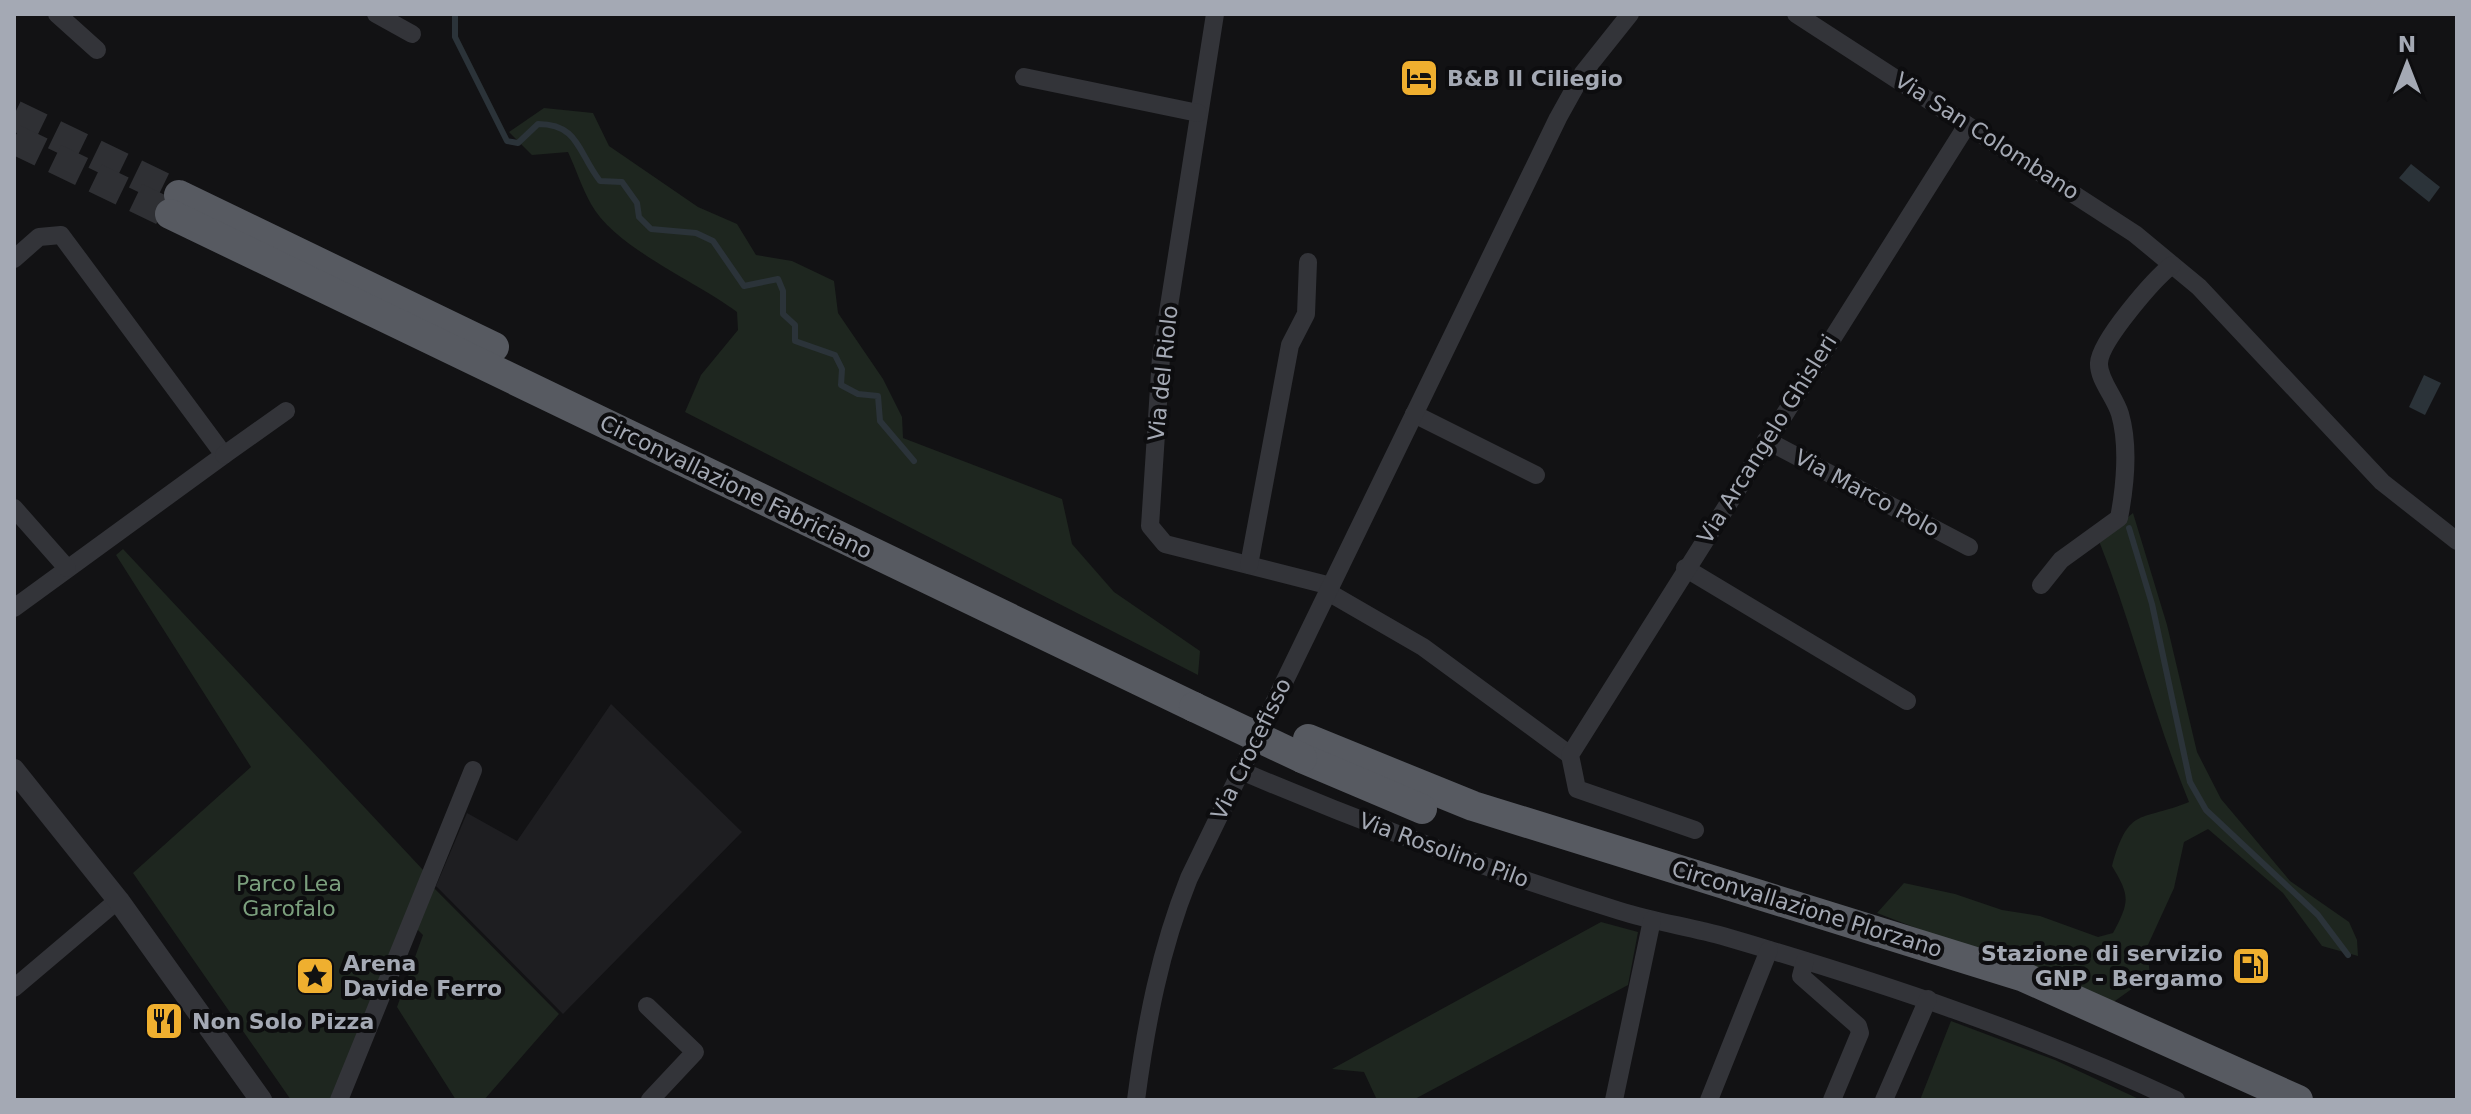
<svg xmlns="http://www.w3.org/2000/svg" width="2471" height="1114" font-family="'DejaVu Sans',sans-serif">
  <style>
    .built { fill: #1e1e21 }
    .green { fill: #1e261f }
    .water { fill: #2b3339 }
    .lines { fill: none; stroke-linecap: round; stroke-linejoin: round }
    .stream { stroke: #2b3339; stroke-width: 6 }
    .trunk-tunnel { stroke: #2f3034; stroke-width: 30; stroke-dasharray: 30 15; stroke-linecap: butt }
    .minor { stroke: #333439; stroke-width: 18 }
    .tertiary { stroke: #333439; stroke-width: 22 }
    .trunk { stroke: #575a61; stroke-width: 30 }
    .trunk-bridge { stroke: #575a61; stroke-width: 30 }
    .labels { text-anchor: middle; dominant-baseline: central; stroke-width: 8; stroke-linejoin: round; paint-order: stroke }
    .poi-label { font-size: 22px; font-weight: bold; fill: #a4a9b4; stroke: #0d0d0f; text-anchor: start }
    .street-label { font-size: 22px; fill: #a4a9b4; stroke: #0d0d0f }
    .park-label { font-size: 22px; fill: #7b9f7d; stroke: #0d0d0f }
  </style>
  <rect width="100%" height="100%" fill="#121214"/>
  <polygon class="built" points="611,704 742,832 563,1014 436,886 467,813 517,841"/>
  <g class="green">
    <path d="M544,108L593,113L609,146L698,207L737,224L756,255L792,261L834,281L838,313L883,379L902,417L903,438L1062,499L1072,544L1114,592L1200,651L1198,675L685,412L701,375L738,330L737,312C696,281 615,248 591,204C582,188 576,169 568,152L532,155L509,132Z"/>
    <path d="M2133,513L2167,625L2197,752L2221,799L2290,881L2349,922L2357,940L2358,956L2322,946L2283,893L2208,829L2184,842L2174,888L2147,947L2150,976L2112,1003L1877,913L1904,883L1955,894L2002,910L2040,916L2098,937L2113,933C2130,901 2130,896 2112,866C2129,805 2141,822 2189,802C2154,717 2133,626 2099,541Z"/>
    <polygon points="123,549 424,871 332,1100 291,1100 133,873 251,767 116,555"/>
    <polygon points="431,885 559,1014 484,1100 456,1100 397,1007 423,935 414,926"/>
    <polygon points="1601,922 1638,932 1628,985 1413,1100 1377,1100 1364,1072 1332,1069"/>
    <polygon points="1951,1021 2055,1060 2141,1100 1920,1100"/>
  </g>
  <g class="water">
    <polygon points="2411,164 2440,187 2429,202 2399,178"/>
    <polygon points="2424,375 2441,383 2425,415 2409,407"/>
  </g>
  <g class="lines">
    <g class="stream">
      <path d="M455,14V37L507,141L518,143L538,124C579,124 578,153 600,181L622,182L637,203L639,217L651,229L696,233L713,241L744,286L778,279L783,291V314L795,325V341L835,355L842,369L841,385L858,394L878,396L880,421L914,461"/>
      <polyline points="2129,528 2152,604 2190,782 2206,810 2318,915 2348,955"/>
    </g>
    <g class="trunk-tunnel">
      <polyline points="14,115 179,195"/>
      <polyline points="14,139 170,214"/>
    </g>
    <g class="minor">
      <polyline points="57,14 97,50"/>
      <polyline points="376,14 412,34"/>
      <polyline points="1215,14 1161,357 1150,526 1165,544 1331,586"/>
      <polyline points="1796,14 2135,234 2199,287 2382,482 2457,541"/>
      <polyline points="1024,77 1198,113"/>
      <polyline points="14,259 39,237 61,235 224,455 14,608"/>
      <polyline points="1414,414 1536,475"/>
      <polyline points="1766,440 1969,547"/>
      <polyline points="224,455 286,411"/>
      <polyline points="14,508 67,568"/>
      <polyline points="1249,565 1290,345 1306,314 1308,262"/>
      <polyline points="1685,568 1907,701"/>
      <path d="M2041,585L2061,560L2119,518C2125,487 2129,445 2120,414C2115,397 2098,379 2099,363C2100,341 2154,279 2172,265"/>
      <polyline points="1328,592 1423,647 1570,755"/>
      <path d="M1239,770C1363,823 1491,871 1620,911C1655,922 1691,927 1726,937C1880,982 2031,1032 2176,1100"/>
      <polyline points="1695,830 1577,789 1570,755 1967,125"/>
      <polyline points="1805,961 1801,976 1858,1026 1860,1033 1832,1100"/>
      <polyline points="14,988 118,900"/>
      <polyline points="647,1006 695,1052 650,1100"/>
      <polyline points="339,1100 473,770"/>
      <path d="M1136,1100C1146,1024 1160,950 1189,878L1558,118L1583,73L1630,14"/>
      <polyline points="1614,1100 1652,920"/>
      <polyline points="1709,1100 1769,950"/>
      <polyline points="1884,1100 1928,999"/>
    </g>
    <polyline class="tertiary" points="14,770 118,900 261,1100"/>
    <g class="trunk">
      <polyline points="179,195 494,347"/>
      <polyline points="170,214 1194,707"/>
      <polyline points="1308,739 1473,806 2024,977 2298,1100"/>
      <polyline points="1304,759 1422,809"/>
    </g>
    <polyline class="trunk-bridge" points="1194,707 1302,758"/>
  </g>
  <defs>
    <symbol id="hotel-square" viewBox="-11 -11 22 22"><rect x="-9" y="-9" width="18" height="18" rx="4" fill="#efaf2f" stroke="#0d0d0f"/><path d="M-6-4.5h1.5V1H6V5H4.5V3h-9V5H-6ZM-4 0a1.8 1.8 0 1 1 3.6 0ZM.5 0V-2.5h3Q6-2.5 6 0Z" fill="#111"/></symbol>
    <symbol id="fuel-square" viewBox="-11 -11 22 22"><rect x="-9" y="-9" width="18" height="18" rx="4" fill="#efaf2f" stroke="#0d0d0f"/><path d="M-5.5-6h7V0h2V4h1.3V-2.5L3-4.5l.8-.8L6-3V5H2.5V1h-1V6h-7ZM-4.2-4.7v3.2H.2V-4.7Z" fill="#111"/></symbol>
    <symbol id="sight-square" viewBox="-11 -11 22 22"><rect x="-9" y="-9" width="18" height="18" rx="4" fill="#efaf2f" stroke="#0d0d0f"/><path d="M0-6L1.8-2.2L6-1.7L2.9 1.2L3.7 5.4L0 3.3L-3.7 5.4L-2.9 1.2L-6-1.7L-1.8-2.2Z" fill="#111"/></symbol>
    <symbol id="restaurant-square" viewBox="-11 -11 22 22"><rect x="-9" y="-9" width="18" height="18" rx="4" fill="#efaf2f" stroke="#0d0d0f"/><path d="M-5-6h1v4h1v-4h1v4h1v-4h1v5L-1.5 .5V6h-2V.5L-5-1ZM5-6V6H3V1.5H1.5Q1.5-4 5-6Z" fill="#111"/></symbol>
  </defs>
  <g fill-rule="evenodd">
    <use href="#hotel-square" x="1397" y="56" width="44" height="44"/>
    <use href="#fuel-square" x="2229" y="944" width="44" height="44"/>
    <use href="#sight-square" x="293" y="954" width="44" height="44"/>
    <use href="#restaurant-square" x="142" y="999" width="44" height="44"/>
  </g>
  <g class="labels">
    <g class="poi-label">
      <text x="1447" y="78">B&amp;B Il Ciliegio</text>
      <text x="2223" y="953" text-anchor="end">Stazione di servizio<tspan x="2223" dy="25">GNP - Bergamo</tspan></text>
      <text x="343" y="963">Arena<tspan x="343" dy="25">Davide Ferro</tspan></text>
      <text x="192" y="1021">Non Solo Pizza</text>
    </g>
    <g class="street-label">
      <text transform="translate(1987 136) rotate(33)">Via San Colombano</text>
      <text transform="translate(1163 373) rotate(-84)">Via del Riolo</text>
      <text transform="translate(1767 439) rotate(-58)">Via Arcangelo Ghisleri</text>
      <text transform="translate(736 487) rotate(26)">Circonvallazione Fabriciano</text>
      <text transform="translate(1867 493) rotate(28)">Via Marco Polo</text>
      <text transform="translate(1251 749) rotate(-64)">Via Crocefisso</text>
      <text transform="translate(1444 850) rotate(20)">Via Rosolino Pilo</text>
      <text transform="translate(1807 909) rotate(17)">Circonvallazione Plorzano</text>
    </g>
    <g class="park-label">
      <text x="289" y="883">Parco Lea<tspan x="289" dy="25">Garofalo</tspan></text>
    </g>
  </g>
  <rect width="2471" height="1114" fill="none" stroke="#a4a9b4" stroke-width="32"/>
  <g transform="translate(2407 64)" stroke="#0d0d0f" stroke-width="6" paint-order="stroke">
  <path d="M0-6L14 30L0 20L-14 30Z" fill="#a4a9b4"/>
  <text y="-12" font-size="22" font-weight="bold" text-anchor="middle" fill="#a4a9b4">N</text>
  </g>
</svg>
